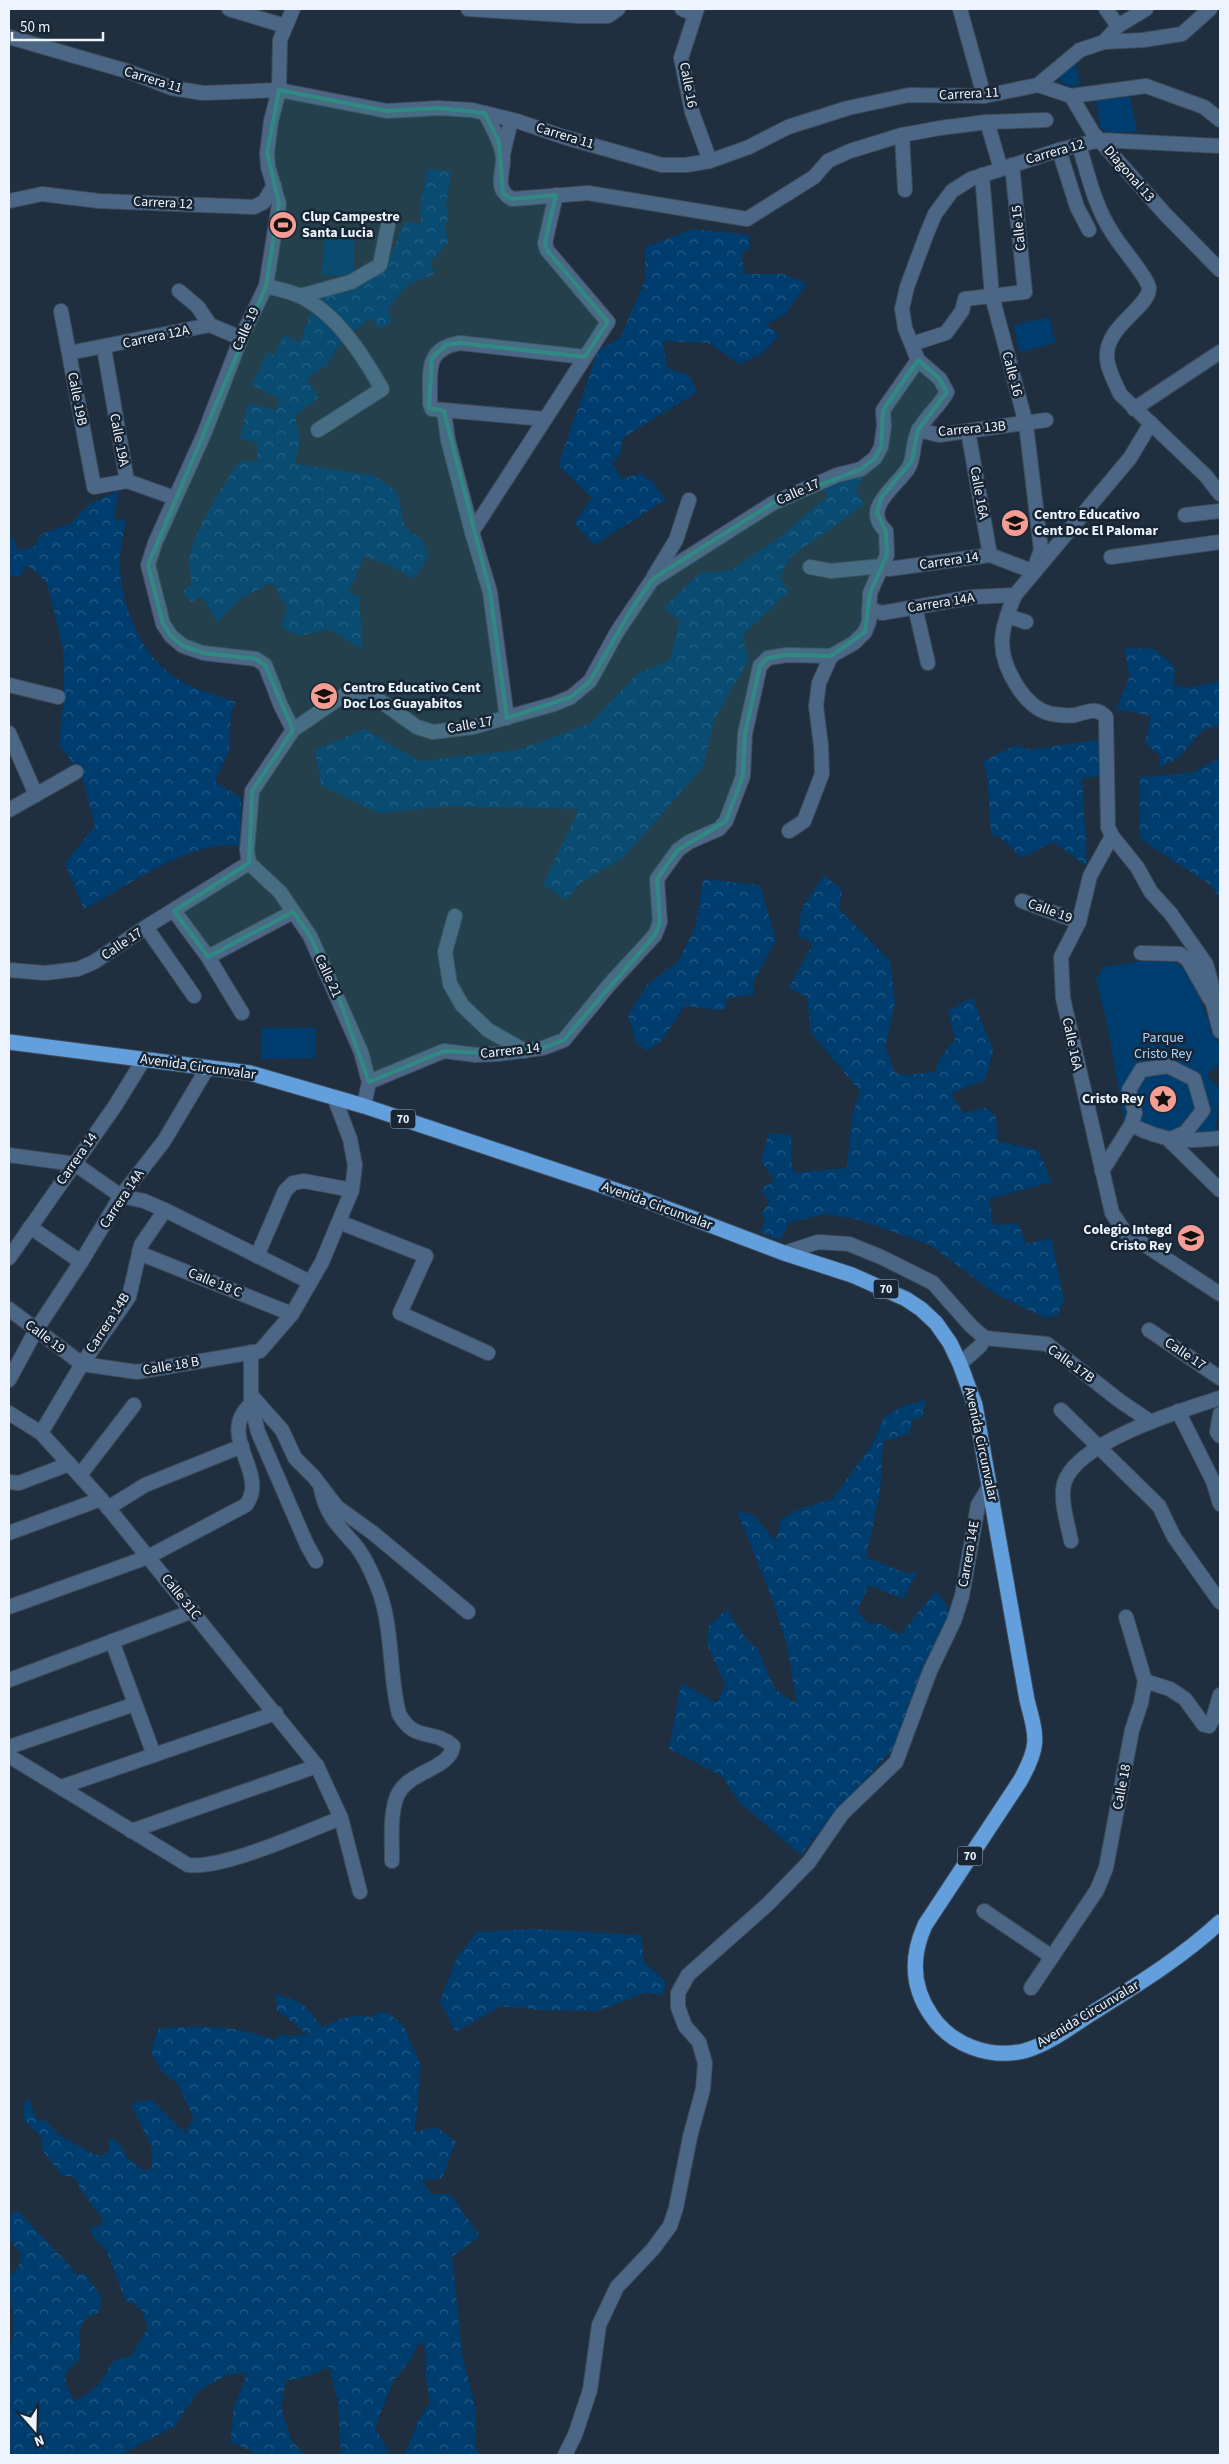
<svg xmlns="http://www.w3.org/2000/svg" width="1229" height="2464" font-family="'Source Sans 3',sans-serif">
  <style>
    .green { fill: #003d6f }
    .forest { fill: url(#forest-crowns) }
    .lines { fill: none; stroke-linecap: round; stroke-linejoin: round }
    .street-casing { stroke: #3d4b5a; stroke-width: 16 }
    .primary-casing { stroke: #3d4b5a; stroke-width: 17 }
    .street { stroke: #4b6785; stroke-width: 14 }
    .primary { stroke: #639fdc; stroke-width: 15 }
    .marked { fill: #308983; fill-opacity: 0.2; stroke: #308983; stroke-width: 4; stroke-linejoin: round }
    .labels { text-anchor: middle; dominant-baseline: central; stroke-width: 5; stroke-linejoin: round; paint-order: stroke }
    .shield { fill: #172534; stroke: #adb6c1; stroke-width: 1 }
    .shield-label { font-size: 12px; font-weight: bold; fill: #edf4fd }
    .street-label { font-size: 14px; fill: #edf4fd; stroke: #172534 }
    .poi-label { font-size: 14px; font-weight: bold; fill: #edf4fd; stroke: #172534; text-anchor: start }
    .park-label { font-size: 14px; fill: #afd2f7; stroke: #172534 }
  </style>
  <defs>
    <pattern id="forest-crowns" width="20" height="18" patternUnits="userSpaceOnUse" patternTransform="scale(1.25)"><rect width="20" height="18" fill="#003d6f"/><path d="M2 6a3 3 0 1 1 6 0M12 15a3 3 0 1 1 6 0" fill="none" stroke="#265a84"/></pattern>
  </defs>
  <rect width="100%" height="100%" fill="#202f3f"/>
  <g class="green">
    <polygon points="1076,64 1080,85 1068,86 1059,81 1058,73"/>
    <polygon points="1129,92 1137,132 1108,133 1100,128 1096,101 1099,98"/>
    <polygon points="324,229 355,231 353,276 322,275"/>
    <polygon points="1049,317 1056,343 1020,352 1013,325"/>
    <path d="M1155,959L1176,962L1189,973L1220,1047V1065L1209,1072L1208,1077L1220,1089L1215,1132C1183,1137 1155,1130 1124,1121L1108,1028L1096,980L1103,967Z"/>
    <polygon points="261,1028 315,1028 316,1058 261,1059"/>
  </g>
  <g class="forest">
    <path d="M427,169L451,171L446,204L449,216L445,226L448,243L430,261L434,274C407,285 404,285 388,310L392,321L380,330L370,318L353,332L316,297L351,287L387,266L404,222L421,223L420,208Z"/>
    <polygon points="693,229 750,235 750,248 741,254 745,274 782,274 807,283 786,314 766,324 779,335 763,353 740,364 708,343 663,341 667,368 689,375 697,392 621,439 622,452 612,463 622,479 640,473 654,483 665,500 594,545 574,523 592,498 558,465 598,351 620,338 645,280 645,247"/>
    <path d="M312,309L344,338L326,366L306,378L319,397L295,416L300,441L295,464L373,475L397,492L405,528L422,539L428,556L414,579L393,567L364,556L349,592L359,596L363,650L329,629L299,636L281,627L287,608L272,582L240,599L217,622L203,597L190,602L183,591L192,584C191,577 189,568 189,561C193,532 223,484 240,461L258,462L257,442L240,438L248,404L275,410L279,399L252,385L267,353L274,355L285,335L300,343Z"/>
    <polygon points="861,473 863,478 855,492 865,504 790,557 780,578 789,591 742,636 749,659 714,720 703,767 623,858 580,883 566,900 543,884 579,809 449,806 378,813 321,785 315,750 364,729 419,761 518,750 591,723 637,674 670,660 680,620 664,608 700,573 729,571 776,540 827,497 822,485"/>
    <path d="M119,490L114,519L126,521C124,533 120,547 120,559C119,599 137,648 169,673C188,688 213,694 236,702L231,711L229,751L215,782L241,798L240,846C195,837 124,888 84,909L65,863L95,826L81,773L59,745L64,695L63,648L47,584L37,572L27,566L19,577L14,575L9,577V538L13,537L18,551L35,546L41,534L70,524L90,504Z"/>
    <polygon points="1125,647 1154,649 1175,667 1174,685 1188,688 1220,681 1220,725 1204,729 1178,758 1160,767 1159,755 1145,743 1151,716 1116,709 1129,678"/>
    <polygon points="1102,739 1103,776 1082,778 1087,866 1053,842 1022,858 1005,841 991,834 987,776 983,761 1016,745 1031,750"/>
    <polygon points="1220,758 1220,900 1212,886 1140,839 1140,777 1191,773"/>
    <polygon points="824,875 842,890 839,909 890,961 895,1003 885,1047 895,1073 905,1075 935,1072 941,1056 955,1040 948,1011 972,997 993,1050 985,1080 951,1093 963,1113 986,1108 996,1116 998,1141 1038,1150 1052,1182 989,1199 993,1225 1018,1223 1026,1244 1051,1238 1064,1299 1058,1315 1046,1318 997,1295 930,1245 857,1219 825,1214 788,1223 781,1240 760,1232 765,1222 761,1213 769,1203 761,1188 775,1182 761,1160 769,1133 791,1135 791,1161 794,1173 847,1168 852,1116 860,1091 811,1033 807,997 789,988 813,943 798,936 801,910"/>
    <polygon points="703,879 760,885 776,940 754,981 753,995 726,998 726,1008 719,1010 684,1006 664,1038 648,1051 636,1043 628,1015 646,986 678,961 696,926"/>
    <polygon points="926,1400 922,1417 913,1419 909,1434 883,1441 880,1492 866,1557 908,1574 918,1571 903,1599 869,1585 857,1611 870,1625 879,1623 900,1635 936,1591 950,1610 895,1747 835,1812 801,1855 740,1803 722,1776 669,1749 681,1683 717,1703 725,1684 707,1644 709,1626 727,1609 744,1636 758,1650 775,1689 797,1704 787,1646 773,1601 737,1511 753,1515 776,1541 781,1519 797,1510 832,1499 872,1445 884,1417 905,1405"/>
    <polygon points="534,1929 641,1935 644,1962 666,1982 663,1995 645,1993 597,2011 540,2010 501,2006 456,2032 440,2001 457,1957 477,1932"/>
    <path d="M276,1994C302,2002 306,2004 321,2027C337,2021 355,2011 371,2018L377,2012L388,2013L404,2026L421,2066L415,2132L436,2127L456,2142L442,2178L422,2181L431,2194H450L480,2236L452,2257L462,2354L476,2409V2447L479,2455H448L445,2452L442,2455H409L405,2453L419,2419L430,2402L426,2378L425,2347L419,2342L410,2360L393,2381L375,2428L389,2452L388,2455H341L338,2403L329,2367L309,2376L286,2381L281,2407L291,2440L305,2455H254L250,2450L230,2442L234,2407L247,2373L227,2375L197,2392L175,2426L120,2455H9V2349C19,2332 9,2296 9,2276L18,2268L21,2254L9,2238V2216L17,2210L70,2266L75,2274H85L101,2296L100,2312L85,2318C75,2338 82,2339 80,2359L67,2370L65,2384L75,2401C82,2396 93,2391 99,2384C111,2369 107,2359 130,2357L148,2328L141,2309L125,2300L107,2252L93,2237L90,2227L102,2225L103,2220L80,2189L77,2180L71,2176H62L41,2148L42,2138L24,2120V2104L29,2099L36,2119L46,2121L59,2135L93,2154L102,2156L109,2151L110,2138L119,2143L128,2158L144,2171L152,2168L151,2146L131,2104L151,2099L185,2133L194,2118L178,2084L161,2071L151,2051L158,2029C194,2024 240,2026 274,2040L282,2034L292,2036L307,2034L277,2010Z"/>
  </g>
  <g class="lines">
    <defs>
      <g id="street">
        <polyline points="229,9 285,26"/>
        <polyline points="293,9 280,40 279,90 271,121 267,153 268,167 279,204 266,286 241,338 204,434 155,543 148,565 163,624 171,636 183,646 203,653 256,659 265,665 281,706 293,730"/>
        <polyline points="468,9 579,16 608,16 618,9"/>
        <polyline points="682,9 695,14"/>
        <polyline points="697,9 681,58 692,112 710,161"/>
        <polyline points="960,9 984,96"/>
        <polyline points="1106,9 1118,26"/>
        <polyline points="9,37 127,71 172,88 203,93 279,90 387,111 439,108 472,110 517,121 564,137 662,165 686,165 710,161 749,147 788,127 848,108 909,95 984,96 1038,85 1080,50 1104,42 1118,26 1146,9"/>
        <polyline points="1104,42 1143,40 1182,34 1210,9"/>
        <polyline points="1038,85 1071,96 1093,133 1165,214 1220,270"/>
        <polyline points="1071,96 1146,86 1204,107 1220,120"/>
        <path d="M485,113C492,127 501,141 503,157C504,174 493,188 512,199L588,193L747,219L814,177L828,161L850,151L902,135L940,128L987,122L1046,120"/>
        <polyline points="987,122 1001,169"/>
        <polyline points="902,135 905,190"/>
        <path d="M1079,145C1088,175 1095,207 1113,234C1120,246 1148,278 1149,288C1150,306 1108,325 1107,354C1106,367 1115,382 1120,394L1206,476L1220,494"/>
        <polyline points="1059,150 1077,207 1089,230"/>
        <polyline points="503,154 509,129"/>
        <polyline points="982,175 992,296 1026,424 1041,550 1036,564"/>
        <polyline points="9,201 42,194 99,201 254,207 264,202 274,185"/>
        <path d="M266,286C277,289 289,291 300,296C337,314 362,354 382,389L318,430"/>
        <polyline points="179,291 198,307 210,325"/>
        <polyline points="300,296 351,282 380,265 388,225"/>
        <polyline points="61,311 94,487 127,481 175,498"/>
        <polyline points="912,344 946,333 962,311 965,299 1025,292 1012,165"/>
        <polyline points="104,348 127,481"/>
        <polyline points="69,353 210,325 241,338"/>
        <polyline points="1134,409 1220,352"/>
        <polyline points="444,411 448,440 472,532 490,592 507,718"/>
        <path d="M545,419L432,409L430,404C431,374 423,349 460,343L585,357"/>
        <path d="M1151,423L1130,458L1015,595C1009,609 1002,627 1002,643C1003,669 1025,709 1052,714C1059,715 1069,716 1075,715C1088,712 1096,706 1106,717L1108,827L1112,836L1137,867L1151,892L1171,914L1206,964L1211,982L1213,1004L1220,1031"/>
        <polyline points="918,430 939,435 1046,420"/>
        <polyline points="968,431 990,555"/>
        <polyline points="1185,515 1220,511"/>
        <polyline points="472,532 608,322 547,250 545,243 556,195"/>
        <polyline points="1111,557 1220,542"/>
        <polyline points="810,567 831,571 882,566 889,569 990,555 1032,571"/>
        <polyline points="654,576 676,540 689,500"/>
        <polyline points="915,607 928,663"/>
        <polyline points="869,609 882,613 972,597 1015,595"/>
        <polyline points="1007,616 1026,622"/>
        <polyline points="9,685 58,697"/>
        <polyline points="9,733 36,795"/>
        <polyline points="9,810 76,772"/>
        <polyline points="789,831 804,821 822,774 821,746 816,706 819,683 831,656"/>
        <polyline points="1112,836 1090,876 1079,922 1061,957 1063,998 1112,1213 1125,1232 1220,1294"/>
        <polyline points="249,863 280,892 310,936 361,1052 369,1082 364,1106"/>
        <polyline points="1022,901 1079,922"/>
        <polyline points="174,911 208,957 242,1013"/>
        <polyline points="455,916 445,952 450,984 462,1005 488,1030 525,1051"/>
        <polyline points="146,927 194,996"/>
        <polyline points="1141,953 1180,954 1188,960 1210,999"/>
        <polyline points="208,957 293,912"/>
        <polyline points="9,970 45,973 78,969 94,962 146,927 249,863 247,850 252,791 293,730 344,695 363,694 379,700 417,727 433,732 473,727 554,704 571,697 590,681 617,632 652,580 773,503 837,475 861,469 875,458 881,447 884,426 883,410 918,360"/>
        <path d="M369,1082L444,1051L476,1055L498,1054L543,1048L564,1040L609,985L655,935L660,922L657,879L678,850L689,842L719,829L726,821L743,776L745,734L760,666L768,658L787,655L831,656L854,643L865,632L869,622L870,593L887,555L886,531C860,508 898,486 909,467C915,456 912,441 919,430C926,416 940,406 947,392L940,379L918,360L905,328L902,309L907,287L927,233L935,214L952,191L971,179L1059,150L1100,140L1220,146"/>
        <path d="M1131,1125C1166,1142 1183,1142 1220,1138"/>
        <polyline points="1169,1140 1220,1190"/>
        <polyline points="9,1155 75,1164 121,1196 144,1201 165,1210 310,1282"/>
        <polyline points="1102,1171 1131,1125 1135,1113 1129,1090 1141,1070 1168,1066 1194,1079 1203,1110 1186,1132 1169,1140"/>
        <polyline points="339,1222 426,1256 400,1313 488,1353"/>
        <polyline points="30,1227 81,1262"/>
        <polyline points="139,1253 292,1314"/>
        <polyline points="784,1253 818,1242 849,1244 881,1257 933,1283 971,1326 985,1338"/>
        <polyline points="257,1256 285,1191 293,1183 304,1181 352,1190"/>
        <polyline points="9,1258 115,1106 144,1059"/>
        <polyline points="9,1309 82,1364 137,1372 260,1351 292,1314 322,1262 352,1190 355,1165 350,1139 334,1097"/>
        <polyline points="1149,1330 1220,1378"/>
        <polyline points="985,1338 1047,1344 1120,1401 1151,1422"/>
        <polyline points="251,1352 251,1404 258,1432 307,1545 316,1561"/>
        <polyline points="960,1364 980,1346 985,1338"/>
        <polyline points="9,1380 36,1330 81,1262 121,1196 164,1141 208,1067"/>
        <polyline points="251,1395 282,1430 295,1458 314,1477 337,1507 373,1533 468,1612"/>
        <polyline points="1061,1410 1159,1506 1174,1537 1220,1602"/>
        <polyline points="1178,1411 1213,1481 1220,1504"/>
        <polyline points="9,1413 41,1433 101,1499 317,1766 341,1818 360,1892"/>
        <polyline points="1220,1414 1217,1432 1220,1436"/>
        <polyline points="41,1433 82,1364 129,1297 141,1245 165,1210"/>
        <polyline points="80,1475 134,1405"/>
        <polyline points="9,1482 19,1483 69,1464"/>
        <path d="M321,1489C327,1517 338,1525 356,1546C364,1556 371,1571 376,1583C394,1625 388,1671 399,1714C415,1743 433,1728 453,1746C450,1771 405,1770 396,1799C390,1817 392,1841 392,1861"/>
        <polyline points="108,1508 145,1485 242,1446"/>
        <polyline points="9,1533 101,1499"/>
        <path d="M1071,1541C1068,1524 1060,1502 1064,1484C1075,1442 1182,1410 1220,1398"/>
        <path d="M9,1607L148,1557L246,1505C270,1473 215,1436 251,1404"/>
        <polyline points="112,1641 154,1755"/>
        <polyline points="9,1680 193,1611"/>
        <polyline points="1145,1681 1170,1689 1185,1699 1204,1725 1209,1726 1213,1719 1220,1695"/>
        <polyline points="9,1747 135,1704"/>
        <path d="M9,1756L188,1865C225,1869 304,1832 341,1818"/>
        <polyline points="61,1787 276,1713"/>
        <polyline points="131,1831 317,1766"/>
        <polyline points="984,1911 1052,1957"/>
        <polyline points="1031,1988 1097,1890 1106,1868 1132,1730 1141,1703 1145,1681 1126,1617"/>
        <polyline points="565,2455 575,2435 590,2390 599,2325 617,2287 653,2249 670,2226 676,2208 690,2137 703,2089 705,2063 699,2042 685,2026 678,2007 678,1993 688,1975 768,1904 809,1862 842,1814 896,1762 930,1671 954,1621 962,1596 978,1505 990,1485"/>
      </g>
      <path id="primary" d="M9,1042L250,1073L364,1106L639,1198L784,1253L852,1275L906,1299L921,1309L936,1323L950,1343L960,1364L975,1405L1027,1700C1037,1738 1040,1746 1020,1781L925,1925C911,1956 911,1986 931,2015C951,2045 989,2059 1024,2051C1050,2044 1074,2024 1097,2010C1140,1983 1182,1957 1220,1922"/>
    </defs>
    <use href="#street" class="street-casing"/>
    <use href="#primary" class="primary-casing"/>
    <use href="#street" class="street"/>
    <use href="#primary" class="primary"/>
  </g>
  <path class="marked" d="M279,90L387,111L439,108L485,113L499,142L503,194L512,199L556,195L545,243L547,250L608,322L585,357L460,343L446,345L432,358L429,408L444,411L490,592L507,718L571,697L590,681L631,610L652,580L666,570L773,503L861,469L875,458L881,447L883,410L918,360L940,379L947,392L918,430L912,461L881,498L877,513L886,531L887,555L870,593L865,632L831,656L787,655L768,658L760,666L745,734L743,776L726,821L678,850L657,879L660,922L655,935L564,1040L543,1048L498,1054L444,1051L369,1082L341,1004L310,936L293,912L208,957L174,911L249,863L252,791L293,730L265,665L256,659L203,653L183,646L171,636L163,624L148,565L266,286L279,204L267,153Z"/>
  <defs>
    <symbol id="stadium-disc" viewBox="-11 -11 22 22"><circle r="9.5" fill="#f59c93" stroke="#172534"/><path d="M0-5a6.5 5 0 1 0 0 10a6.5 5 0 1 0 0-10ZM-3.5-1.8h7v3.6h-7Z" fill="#111"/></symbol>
    <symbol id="school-disc" viewBox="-11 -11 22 22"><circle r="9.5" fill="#f59c93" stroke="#172534"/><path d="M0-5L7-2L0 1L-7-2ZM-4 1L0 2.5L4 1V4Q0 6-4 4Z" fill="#111"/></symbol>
    <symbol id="sight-disc" viewBox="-11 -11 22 22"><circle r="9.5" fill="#f59c93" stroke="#172534"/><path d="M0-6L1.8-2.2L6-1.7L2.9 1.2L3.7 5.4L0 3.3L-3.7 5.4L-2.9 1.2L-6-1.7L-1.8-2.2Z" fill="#111"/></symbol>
  </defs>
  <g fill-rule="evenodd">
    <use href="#stadium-disc" x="267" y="209" width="32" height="32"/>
    <use href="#school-disc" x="999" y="507" width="32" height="32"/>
    <use href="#school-disc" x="308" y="680" width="32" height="32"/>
    <use href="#sight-disc" x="1147" y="1083" width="32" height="32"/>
    <use href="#school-disc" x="1175" y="1222" width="32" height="32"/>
  </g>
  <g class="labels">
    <g class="shield">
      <rect x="390.5" y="1109.5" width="25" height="19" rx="4"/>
      <rect x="873.5" y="1279.5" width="25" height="19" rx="4"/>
      <rect x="957.5" y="1846.5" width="25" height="19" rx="4"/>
    </g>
    <g class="shield-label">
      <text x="403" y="1119">70</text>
      <text x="886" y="1289">70</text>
      <text x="970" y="1856">70</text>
    </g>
    <g class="street-label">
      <text transform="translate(153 80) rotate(17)">Carrera 11</text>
      <text transform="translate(688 85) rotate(79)">Calle 16</text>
      <text transform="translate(969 94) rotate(-3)">Carrera 11</text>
      <text transform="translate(565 136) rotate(17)">Carrera 11</text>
      <text transform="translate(1055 152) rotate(-16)">Carrera 12</text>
      <text transform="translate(1129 174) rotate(49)">Diagonal 13</text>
      <text transform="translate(163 203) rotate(3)">Carrera 12</text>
      <text transform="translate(1019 228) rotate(-96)">Calle 15</text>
      <text transform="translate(246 329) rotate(-66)">Calle 19</text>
      <text transform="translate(156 337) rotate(-12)">Carrera 12A</text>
      <text transform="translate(1012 374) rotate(75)">Calle 16</text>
      <text transform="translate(77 399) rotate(79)">Calle 19B</text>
      <text transform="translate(972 429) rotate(-5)">Carrera 13B</text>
      <text transform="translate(119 440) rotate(79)">Calle 19A</text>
      <text transform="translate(798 492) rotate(-24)">Calle 17</text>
      <text transform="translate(979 493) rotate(80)">Calle 16A</text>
      <text transform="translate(949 561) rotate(-8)">Carrera 14</text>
      <text transform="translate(941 603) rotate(-9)">Carrera 14A</text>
      <text transform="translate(470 725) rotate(-10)">Calle 17</text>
      <text transform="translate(1050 911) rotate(20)">Calle 19</text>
      <text transform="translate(122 944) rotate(-34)">Calle 17</text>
      <text transform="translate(328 976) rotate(65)">Calle 21</text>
      <text transform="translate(1072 1044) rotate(78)">Calle 16A</text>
      <text transform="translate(510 1051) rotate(-6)">Carrera 14</text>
      <text transform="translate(198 1067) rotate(8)">Avenida Circunvalar</text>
      <text transform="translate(77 1159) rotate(-55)">Carrera 14</text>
      <text transform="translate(122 1199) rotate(-56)">Carrera 14A</text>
      <text transform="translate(657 1206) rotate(20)">Avenida Circunvalar</text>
      <text transform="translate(215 1283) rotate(22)">Calle 18 C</text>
      <text transform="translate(108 1323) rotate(-57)">Carrera 14B</text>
      <text transform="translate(45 1337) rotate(37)">Calle 19</text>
      <text transform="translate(1185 1354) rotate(34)">Calle 17</text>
      <text transform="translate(1071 1364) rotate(36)">Calle 17B</text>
      <text transform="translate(171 1366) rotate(-9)">Calle 18 B</text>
      <text transform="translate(981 1444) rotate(78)">Avenida Circunvalar</text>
      <text transform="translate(969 1554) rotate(-80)">Carrera 14E</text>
      <text transform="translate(181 1597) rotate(51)">Calle 31C</text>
      <text transform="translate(1122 1787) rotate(-79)">Calle 18</text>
      <text transform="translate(1088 2014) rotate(-31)">Avenida Circunvalar</text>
    </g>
    <g class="poi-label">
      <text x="302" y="217">Clup Campestre<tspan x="302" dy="16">Santa Lucia</tspan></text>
      <text x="1034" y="515">Centro Educativo<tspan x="1034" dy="16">Cent Doc El Palomar</tspan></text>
      <text x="343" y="688">Centro Educativo Cent<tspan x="343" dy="16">Doc Los Guayabitos</tspan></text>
      <text x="1144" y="1099" text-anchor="end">Cristo Rey</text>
      <text x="1172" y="1230" text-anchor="end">Colegio Integd<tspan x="1172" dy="16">Cristo Rey</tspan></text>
    </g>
    <g class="park-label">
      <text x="1163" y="1038">Parque<tspan x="1163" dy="16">Cristo Rey</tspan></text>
    </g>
  </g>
  <rect width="1229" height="2464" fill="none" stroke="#edf4fd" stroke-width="20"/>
  <g transform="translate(35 2429) rotate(160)" stroke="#172534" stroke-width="4" paint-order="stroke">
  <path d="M0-4L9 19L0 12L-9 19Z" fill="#edf4fd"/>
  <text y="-8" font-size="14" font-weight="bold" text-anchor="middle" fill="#edf4fd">N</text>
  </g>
  <path d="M12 32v8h91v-8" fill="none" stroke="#edf4fd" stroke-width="2.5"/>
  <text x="20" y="32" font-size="15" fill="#edf4fd" stroke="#172534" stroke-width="4" paint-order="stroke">50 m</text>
</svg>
